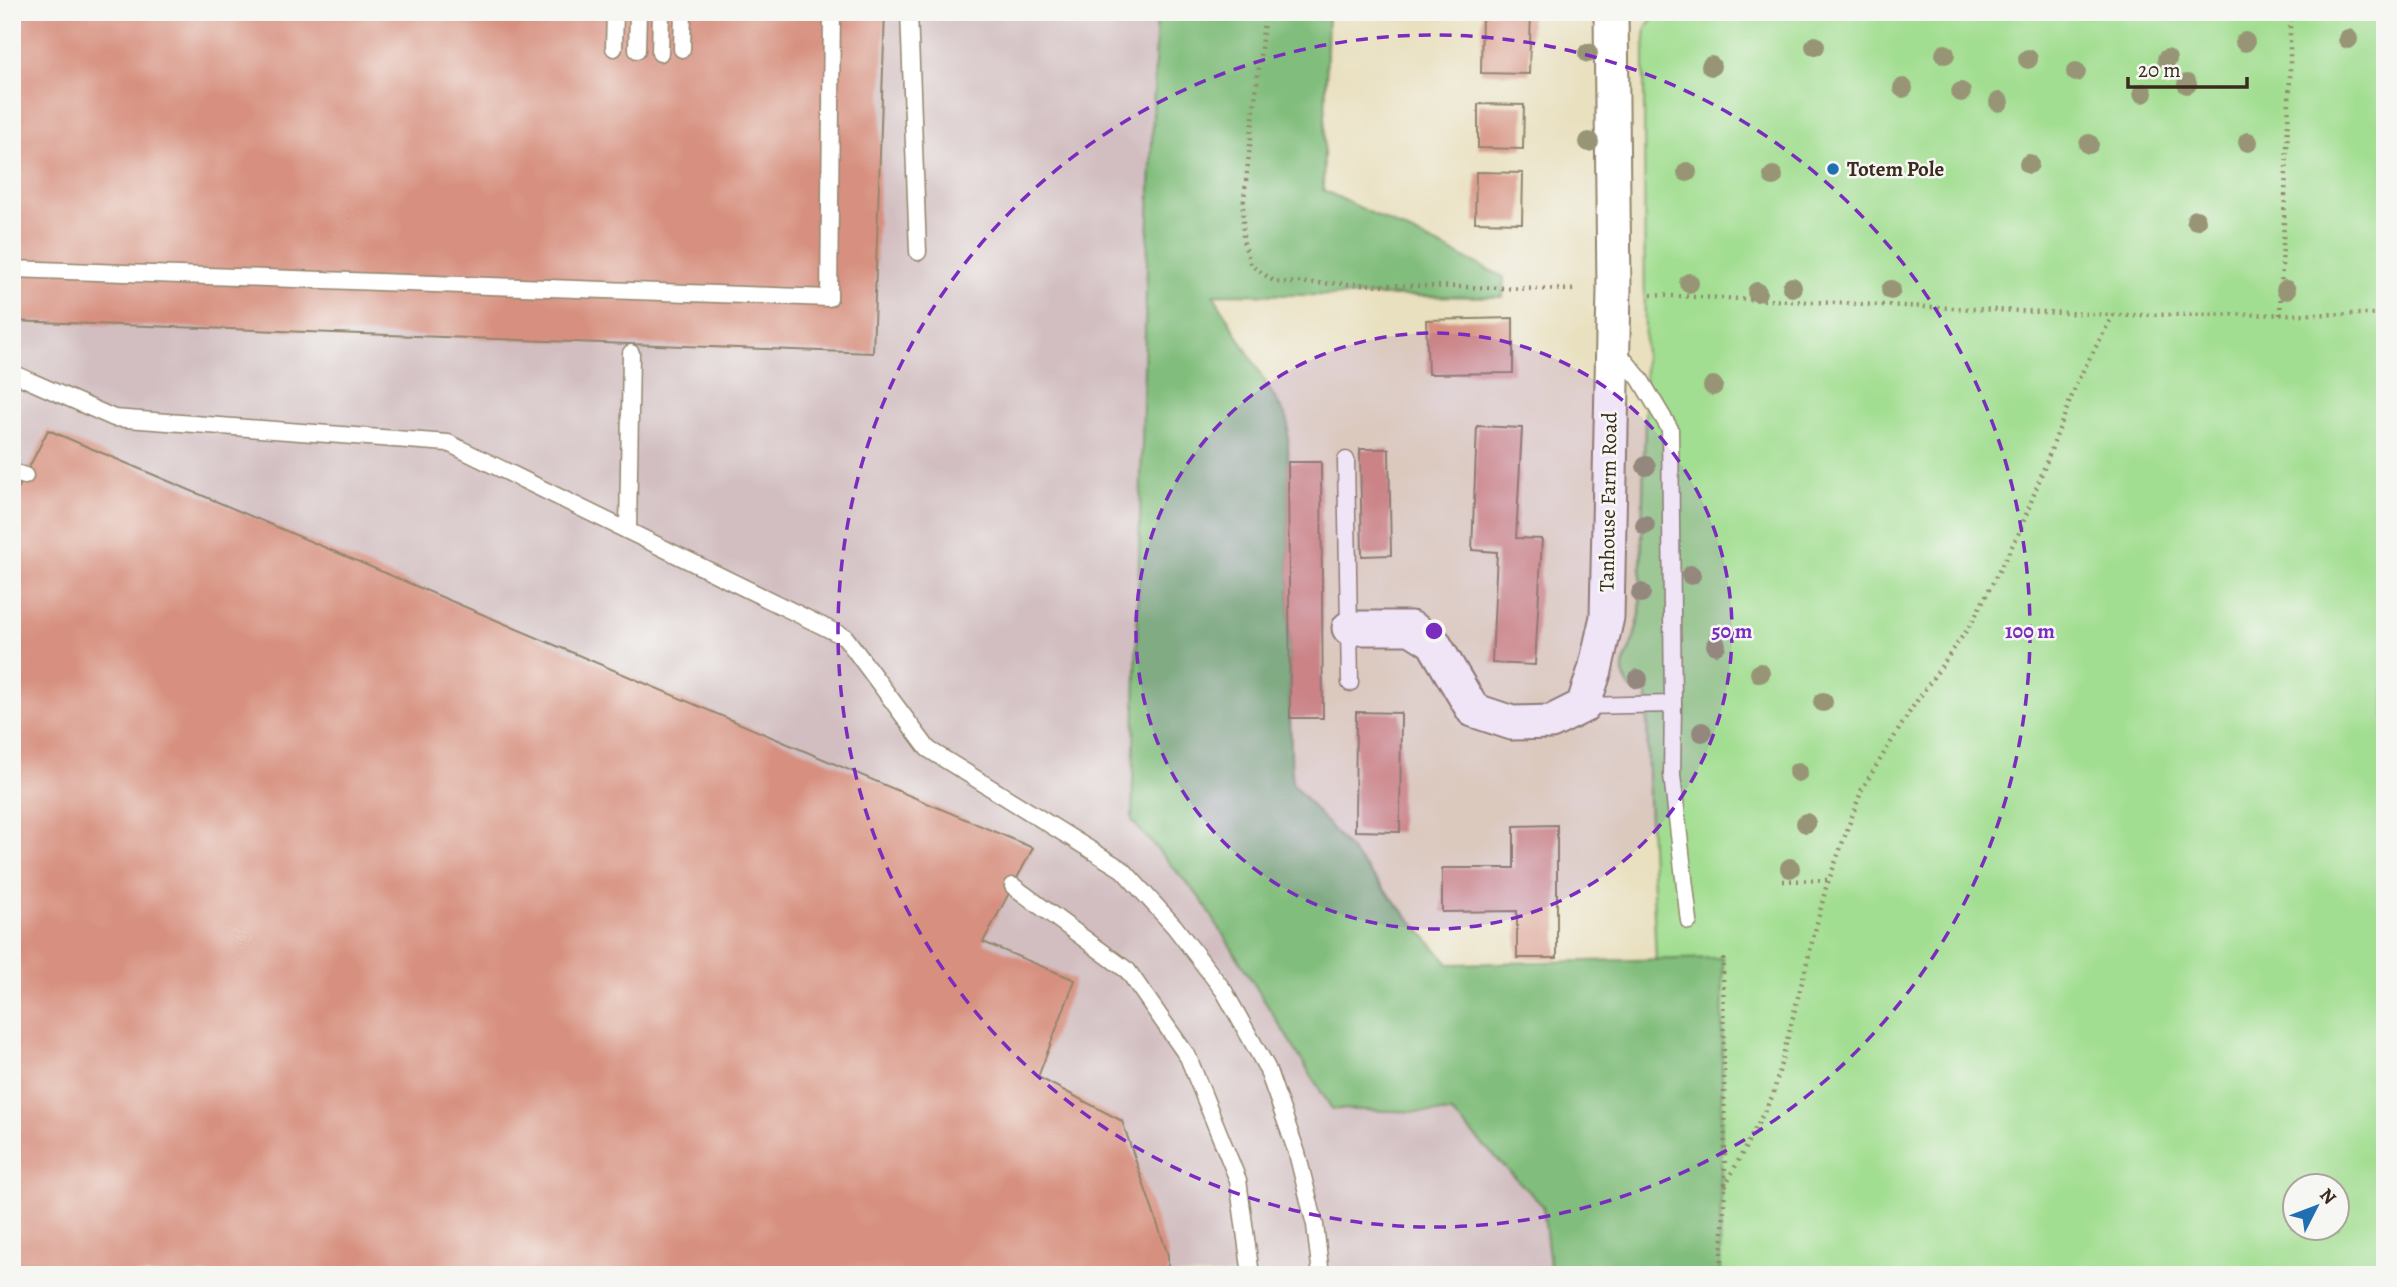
<svg xmlns="http://www.w3.org/2000/svg" width="2397" height="1287" font-family="Alegreya,serif">
  <style>
    .industrial { fill: #d2bec1 }
    .green { fill: #a2de91; stroke: #6e8458; stroke-width: 2; fill-rule: evenodd }
    .forest { fill: #81bd7b; stroke: #5e744c; stroke-width: 2 }
    .building { fill: #d7907f }
    .lines { fill: none; stroke-linecap: round; stroke-linejoin: round }
    .service-casing { stroke: #92856e; stroke-width: 19 }
    .minor-casing { stroke: #92856e; stroke-width: 37 }
    .path { stroke: #92856e; stroke-width: 4.5; stroke-dasharray: 2 5; stroke-linecap: butt }
    .service { stroke: #fff; stroke-width: 16 }
    .minor { stroke: #fff; stroke-width: 33 }
    .tree { fill: #989576 }
    .ring { fill: none; stroke: #7b2cbf; stroke-width: 3.5; stroke-dasharray: 12 9 }
    .poi-dot { fill: #1f6fb2; stroke: #f6f6f2; stroke-width: 2.5 }
    .labels { text-anchor: middle; dominant-baseline: central; stroke-width: 5; stroke-linejoin: round; paint-order: stroke }
    .poi-label { font-size: 21px; font-weight: bold; fill: #3b2a1e; stroke: #f6f6f2; text-anchor: start }
    .street-label { font-size: 21px; fill: #3b2a1e; stroke: #f6f6f2 }
    .centre { fill: #7b2cbf; stroke: #f6f6f2; stroke-width: 3.5 }
    .ring-label { font-size: 21px; text-anchor: middle; font-weight: bold; fill: #7b2cbf; stroke: #f6f6f2; stroke-width: 5; stroke-linejoin: round; paint-order: stroke }
  </style>
  <rect width="100%" height="100%" fill="#f6f6f2"/>
  <filter id="ink" filterUnits="userSpaceOnUse"><feTurbulence type="fractalNoise" baseFrequency=".0143" numOctaves="2"/><feDisplacementMap in="SourceGraphic" scale="14" xChannelSelector="R" yChannelSelector="G"/><feConvolveMatrix kernelMatrix="1 2 1 2 8 2 1 2 1" color-interpolation-filters="sRGB"/></filter>
  <filter id="wash" filterUnits="userSpaceOnUse"><feTurbulence type="fractalNoise" baseFrequency=".00686" numOctaves="4" result="noise"/><feDisplacementMap in="SourceGraphic" scale="28" xChannelSelector="R" yChannelSelector="G"/><feGaussianBlur stdDeviation="1.57" result="paint"/><feColorMatrix in="noise" values="0 0 0 0 0 0 0 0 0 0 0 0 0 0 0 0 0 1.4 0 .05"/><feComposite in="paint" operator="in"/></filter>
  <g filter="url(#wash)">
    <rect width="100%" height="100%" fill="#e9e0bf"/>
    <polygon class="industrial" points="12,12 1257,12 1242,271 1268,294 1213,294 1288,420 1292,783 1449,964 1656,961 1641,1275 12,1275"/>
    <path class="green" d="M1658,12H2092L2163,14L2190,12H2385V1275H1641L1656,961L1648,776L1647,691L1631,689C1616,667 1625,664 1632,643C1636,634 1637,624 1640,615L1645,417L1644,52L1646,27ZM2296,1186H2338V1228H2296Z"/>
    <polygon class="forest" points="1157,12 1328,12 1323,190 1504,277 1503,297 1213,294 1288,420 1290,718 1292,783 1449,964 1723,958 1720,1275 1551,1275 1543,1206 1452,1113 1332,1109 1201,899 1132,821 1146,293"/>
    <g id="blocks">
      <g class="building">
        <polygon points="12,12 885,12 873,353 12,321"/>
        <polygon points="1482,12 1531,12 1529,74 1481,73"/>
        <polygon points="1478,104 1524,105 1523,149 1478,148"/>
        <polygon points="1476,172 1523,173 1522,223 1475,222"/>
        <polygon points="1513,318 1513,373 1428,374 1426,320"/>
        <polygon points="1477,426 1522,428 1516,538 1542,539 1535,665 1492,663 1497,552 1472,550"/>
        <polygon points="48,430 1033,848 983,942 1075,980 1038,1077 1122,1121 1168,1255 1168,1275 12,1275 12,501"/>
        <polygon points="1360,449 1389,449 1391,555 1362,556"/>
        <polygon points="1288,462 1321,462 1323,718 1290,718"/>
        <polygon points="1356,712 1401,713 1400,832 1355,831"/>
        <polygon points="1557,825 1557,958 1517,958 1517,911 1442,912 1442,868 1514,868 1514,826"/>
      </g>
    </g>
  </g>
  <g filter="url(#ink)">
    <use href="#blocks" fill-opacity="0" stroke="#92856e" stroke-width="2"/>
    <g class="lines">
      <defs>
        <g id="service">
          <polyline points="909,12 918,252"/>
          <polyline points="614,48 615,12"/>
          <polyline points="682,49 683,12"/>
          <polyline points="637,50 638,12"/>
          <polyline points="660,53 661,12"/>
          <polyline points="12,269 829,298 832,12"/>
          <polyline points="12,373 114,418 448,443 845,637 928,749 1123,870 1174,926 1224,991 1267,1068 1297,1153 1315,1225 1321,1275"/>
          <polyline points="1346,460 1350,683"/>
          <polyline points="12,472 25,476"/>
          <polyline points="628,531 631,353"/>
          <polyline points="1673,704 1672,775 1689,921"/>
          <polyline points="1583,706 1673,704 1670,429 1640,379 1617,351"/>
          <polyline points="1013,886 1128,971 1188,1057 1238,1180 1251,1275"/>
        </g>
        <polyline id="minor" points="1349,628 1411,628 1433,642 1473,710 1512,723 1551,722 1583,706 1595,670 1607,617 1614,289 1611,12"/>
      </defs>
      <use href="#service" class="service-casing"/>
      <use href="#minor" class="minor-casing"/>
      <g class="path">
        <polyline points="1265,12 1243,208 1243,240 1251,265 1275,282 1576,290"/>
        <polyline points="1651,295 2113,315 2385,314"/>
        <polyline points="2280,315 2290,77 2290,12"/>
        <polyline points="1783,881 1829,880"/>
        <polyline points="1725,1186 1773,1095 1826,888 1862,789 1914,705 1971,624 2019,533 2078,380 2113,315"/>
        <polyline points="1721,1275 1725,1186 1723,958"/>
      </g>
      <use href="#service" class="service"/>
      <use href="#minor" class="minor"/>
    </g>
    <g class="tree">
      <circle cx="2348" cy="39" r="10"/>
      <circle cx="2245" cy="42" r="10"/>
      <circle cx="1815" cy="46" r="10"/>
      <circle cx="1588" cy="53" r="10"/>
      <circle cx="1945" cy="54" r="10"/>
      <circle cx="2028" cy="59" r="10"/>
      <circle cx="2167" cy="59" r="10"/>
      <circle cx="1711" cy="66" r="10"/>
      <circle cx="2076" cy="72" r="10"/>
      <circle cx="2187" cy="84" r="10"/>
      <circle cx="1903" cy="88" r="10"/>
      <circle cx="1961" cy="92" r="10"/>
      <circle cx="2143" cy="93" r="10"/>
      <circle cx="1999" cy="102" r="10"/>
      <circle cx="1589" cy="142" r="10"/>
      <circle cx="2248" cy="142" r="10"/>
      <circle cx="2089" cy="144" r="10"/>
      <circle cx="2029" cy="164" r="10"/>
      <circle cx="1687" cy="172" r="10"/>
      <circle cx="1773" cy="176" r="10"/>
      <circle cx="2196" cy="220" r="10"/>
      <circle cx="1689" cy="283" r="10"/>
      <circle cx="1792" cy="287" r="10"/>
      <circle cx="1891" cy="290" r="10"/>
      <circle cx="2286" cy="290" r="10"/>
      <circle cx="1757" cy="292" r="10"/>
      <circle cx="1713" cy="386" r="10"/>
      <circle cx="1646" cy="466" r="10"/>
      <circle cx="1645" cy="525" r="10"/>
      <circle cx="1691" cy="575" r="10"/>
      <circle cx="1641" cy="593" r="10"/>
      <circle cx="1716" cy="645" r="10"/>
      <circle cx="1760" cy="673" r="10"/>
      <circle cx="1638" cy="679" r="10"/>
      <circle cx="1823" cy="702" r="10"/>
      <circle cx="1702" cy="732" r="10"/>
      <circle cx="1798" cy="772" r="10"/>
      <circle cx="1806" cy="823" r="10"/>
      <circle cx="1790" cy="868" r="10"/>
    </g>
  </g>
  <circle cx="1434" cy="631" r="298" fill="#7b2cbf" fill-opacity=".12"/>
  <g class="ring">
    <circle cx="1434" cy="631" r="298"/>
    <circle cx="1434" cy="631" r="596"/>
  </g>
  <circle class="poi-dot" cx="1833" cy="169" r="7"/>
  <g class="labels">
    <g class="poi-label">
      <text x="1847" y="169">Totem Pole</text>
    </g>
    <g class="street-label">
      <text transform="translate(1608 502) rotate(-89)">Tanhouse Farm Road</text>
    </g>
  </g>
  <circle cx="1434" cy="631" r="10" class="centre"/>
  <g class="ring-label">
    <text x="1732" y="638">50 m</text>
    <text x="2030" y="638">100 m</text>
  </g>
  <rect width="2397" height="1287" fill="none" stroke="#f6f6f2" stroke-width="42"/>
  <g transform="translate(2316 1207) rotate(48)"><circle r="33" fill="#f6f6f2" stroke="#aba49d" stroke-width="2"/>
  <path d="M0-5L12 26L0 18L-12 26Z" fill="#1f6fb2"/>
  <text y="-10" font-size="19" font-weight="bold" text-anchor="middle" fill="#3b2a1e">N</text>
  </g>
  <path d="M2128 77v10h119v-10" fill="none" stroke="#3b2a1e" stroke-width="3.5"/>
  <text x="2138" y="77" font-size="21" fill="#3b2a1e" stroke="#f6f6f2" stroke-width="5" paint-order="stroke">20 m</text>
</svg>
